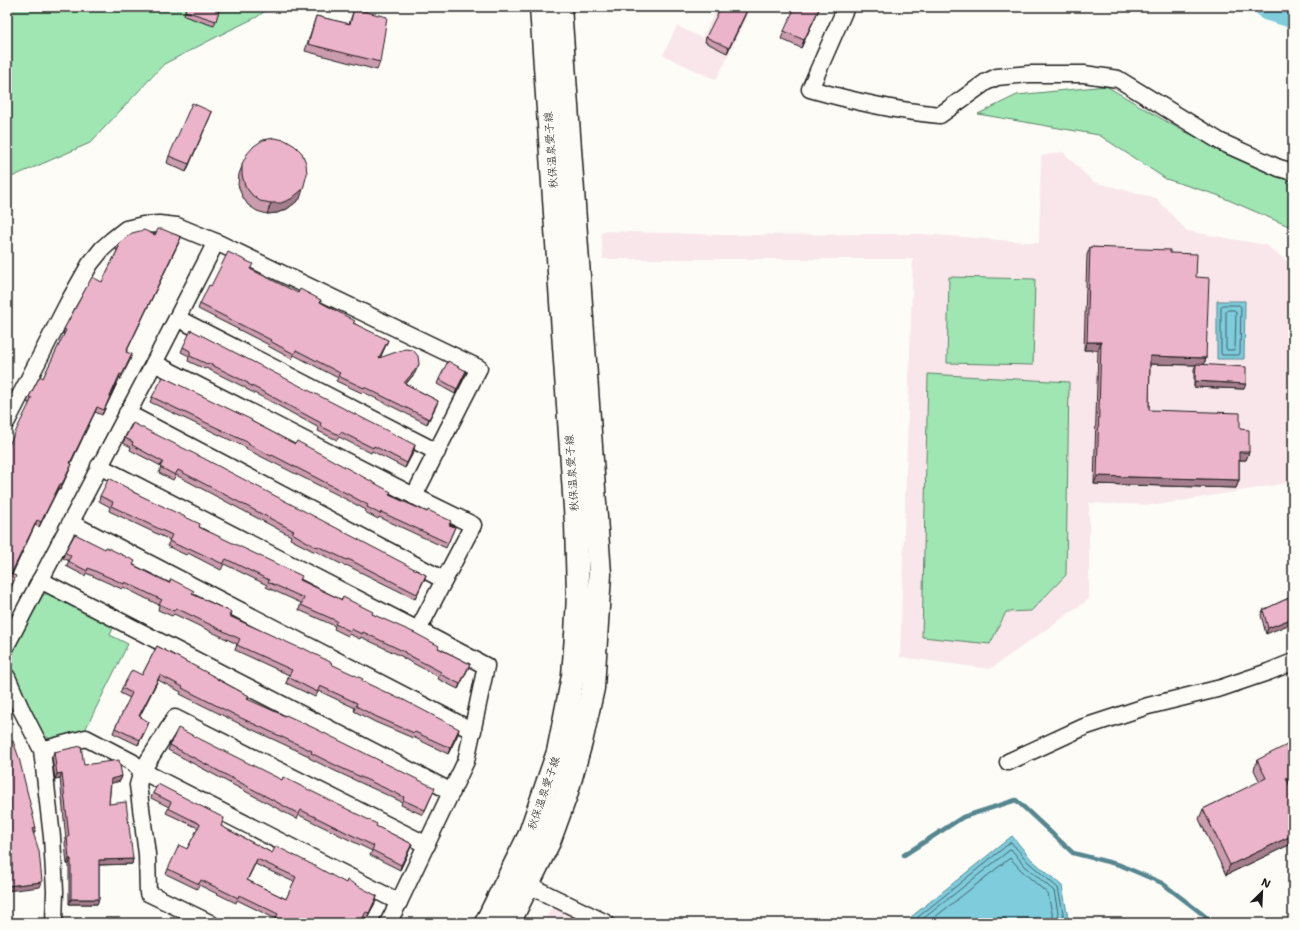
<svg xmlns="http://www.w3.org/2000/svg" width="1300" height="930" font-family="'Shantell Sans','Klee One',sans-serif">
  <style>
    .built { fill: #f8e6ea }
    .green { fill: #9fe6b3; stroke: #5e8168 }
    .water { fill: #7eccdc; stroke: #57868f }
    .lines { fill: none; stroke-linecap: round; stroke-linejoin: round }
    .shore { stroke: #436269; stroke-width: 1 }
    .stream { stroke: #57868f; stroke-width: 4.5 }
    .river { stroke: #7eccdc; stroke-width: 28 }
    .minor-casing { stroke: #1c1c1c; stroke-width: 19 }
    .secondary-casing { stroke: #1c1c1c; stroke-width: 25 }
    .minor { stroke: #fdfcf7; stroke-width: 16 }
    .secondary { stroke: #fdfcf7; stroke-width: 22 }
    .wall { fill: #cb9bae; stroke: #1c1c1c; fill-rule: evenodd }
    .shaded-wall { fill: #a57e8d; stroke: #1c1c1c }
    .building { fill: #ecb4ca; stroke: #1c1c1c; fill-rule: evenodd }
    .labels { text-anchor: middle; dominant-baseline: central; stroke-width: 3; stroke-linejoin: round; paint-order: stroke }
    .street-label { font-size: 11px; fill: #1c1c1c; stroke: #fdfcf7 }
  </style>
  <rect width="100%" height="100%" fill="#fdfcf7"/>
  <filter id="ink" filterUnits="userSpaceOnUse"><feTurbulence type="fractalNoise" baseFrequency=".025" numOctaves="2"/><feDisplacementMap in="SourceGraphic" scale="8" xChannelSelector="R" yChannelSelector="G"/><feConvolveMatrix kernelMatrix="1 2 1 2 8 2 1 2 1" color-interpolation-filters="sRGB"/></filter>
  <g filter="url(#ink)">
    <g class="built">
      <polygon points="718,7 734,7 749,14 716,80 663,55 677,26 702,38"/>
      <polygon points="1063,152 1093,182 1156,198 1187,231 1266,245 1293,266 1287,375 1293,376 1293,482 1157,505 1089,503 1089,599 990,669 900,657 913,259 603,259 601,231 726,235 921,234 1039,243 1041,156"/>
      <polygon points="556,900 606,923 543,923"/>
    </g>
    <g class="green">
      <polygon points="7,7 270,7 257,17 228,31 164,64 90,143 7,179"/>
      <polygon points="1106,86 1181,130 1293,179 1293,228 1217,195 1166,179 1099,135 978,114 1017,95"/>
      <polygon points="949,277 1035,279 1033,365 947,363"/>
      <polygon points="928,374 1069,382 1066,575 1031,611 1006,612 990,644 922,637"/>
      <polygon points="52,591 115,624 110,635 128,644 85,730 50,739 39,732 11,670 10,654 43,595"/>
    </g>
    <g class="water">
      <polygon points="1217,301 1245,301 1244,359 1217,359"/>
      <polygon points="1012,836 1031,859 1062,886 1069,923 916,923 911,917"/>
    </g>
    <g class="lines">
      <g class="shore">
        <polygon points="1223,305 1239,305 1241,307 1240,353 1239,355 1222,355 1221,353 1221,307"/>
        <polygon points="1228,310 1234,310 1236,312 1235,348 1234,350 1227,350 1226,348 1226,312"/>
        <polyline points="919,923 918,917 1011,842 1028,862 1058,888 1065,923"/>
        <polyline points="924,923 924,918 1011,849 1025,866 1054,891 1060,923"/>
        <polyline points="930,923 930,921 1010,858 1021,870 1048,894 1054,923"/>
      </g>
      <polyline class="stream" points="904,855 963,817 1016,800 1073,853 1120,865 1162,883 1214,923"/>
      <polyline class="river" points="1269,7 1293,14"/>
      <defs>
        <g id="minor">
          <path d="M846,7L810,89C852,101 897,111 940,115L986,82L997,77L1029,74H1084L1118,79L1221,142L1279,168L1293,172"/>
          <polyline points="177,318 437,452"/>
          <polyline points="154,363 414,496 473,525 418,630"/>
          <polyline points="127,413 444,580"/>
          <polyline points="7,421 68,303 90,264 102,249 112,240 126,229 143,225 159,224 177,226 216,242 479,368 414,496"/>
          <polyline points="99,466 418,630 486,666 466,761 399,902 388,923"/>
          <polyline points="71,523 473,731"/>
          <polyline points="40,580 452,792"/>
          <polyline points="7,644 154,363 216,242"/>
          <polyline points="7,677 20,707 42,750 52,837 55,891 54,923"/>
          <polyline points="42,750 86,738 132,762 142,771 399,902"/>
          <polyline points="1008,762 1084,727 1148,706 1221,688 1268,672 1293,662"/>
          <polyline points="528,885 606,923"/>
          <polyline points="210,923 148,893 147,854 138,785 142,771 175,718 427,845"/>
        </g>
        <g id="secondary">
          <polyline points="486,923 529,836 558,752 573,676 576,635 578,594 576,523 541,7"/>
          <polyline points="509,923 549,842 566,795 581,742 593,688 600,574 560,7"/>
        </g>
      </defs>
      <use href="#minor" class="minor-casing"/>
      <use href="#secondary" class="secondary-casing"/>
      <use href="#minor" class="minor"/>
      <use href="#secondary" class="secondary"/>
    </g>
    <g class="wall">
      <polygon points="186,7 220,7 214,26 184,16"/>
      <polygon points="820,7 801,48 781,39 784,31"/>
      <polygon points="354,9 380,62 377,70 305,51 316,16 349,24"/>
      <polygon points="745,15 727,53 705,42 706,37"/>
      <polygon points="209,119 186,172 167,163 169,156"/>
      <polygon points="247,154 300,199 287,209 277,213 267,214 257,211 248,205 242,196 238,185 239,174"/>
      <polygon points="155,235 181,237 179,242 126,352 130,360 120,380 119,379 102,415 95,412 71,463 70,469 60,490 58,489 39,527 35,525 12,574 14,581 7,597 29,403 27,402 29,397 43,378 64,335 63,334 64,329 102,282 117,251 116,249 118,244"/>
      <polygon points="1090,247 1170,253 1196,277 1206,358 1204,364 1244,389 1194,387 1194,369 1196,365 1150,364 1149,410 1240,429 1249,452 1246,460 1239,460 1239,480 1236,488 1094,484 1098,350 1084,350 1087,255"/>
      <polygon points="211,286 298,293 321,302 354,323 386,345 380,357 415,373 406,384 438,401 436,406 427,424 363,392 362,393 336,381 338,378 294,355 292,359 268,346 269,345 198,309 200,304"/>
      <polygon points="183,347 414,451 405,468 372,451 371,453 339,437 337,440 318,431 319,428 268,400 246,389 246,388 206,368 205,369 188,361 189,356 181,352"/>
      <polygon points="464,376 455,394 437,384 439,379"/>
      <polygon points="152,397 251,421 390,495 455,527 446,548 379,517 378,519 365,512 366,510 340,496 246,449 247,448 150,402"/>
      <polygon points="125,438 426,575 415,599 346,565 345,566 315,551 315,552 290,539 291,536 176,475 173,480 159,473 161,466 130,450 131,447 123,443"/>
      <polygon points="133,492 300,580 372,614 470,664 458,689 438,679 439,677 403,658 403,657 361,637 360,639 349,634 348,636 334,629 335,626 299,610 301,603 266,587 267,585 224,564 221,570 188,553 186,555 167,546 170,540 109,511 110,507 99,501 100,496"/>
      <polygon points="65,552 133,565 231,612 229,616 331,665 458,734 448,754 413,737 413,738 375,722 354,711 355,708 319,691 315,697 286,683 289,675 235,650 237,644 174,614 172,616 158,610 159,605 123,587 122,589 86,573 85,576 66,566 69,561 63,558"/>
      <polygon points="1293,596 1266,634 1261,615 1263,610"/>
      <polygon points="157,646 249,696 248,700 433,793 423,815 401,805 402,802 333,770 309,758 309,756 238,723 180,694 181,692 158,680 139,717 147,727 138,745 113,733 115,728 130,698 120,693 122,688 142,675"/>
      <polygon points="170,745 282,780 412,844 410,849 400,870 370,855 372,851 299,815 297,819 168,750"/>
      <polygon points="54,752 84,765 122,776 120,781 111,783 109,804 133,859 132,864 99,865 99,899 97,904 69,904 69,864 67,864 65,843 66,840 60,778 55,779 52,757"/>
      <polygon points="1257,760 1293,784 1290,785 1293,792 1293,843 1226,875 1199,819 1203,809 1260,782 1254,770"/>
      <path d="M153,793L224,818L221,826L272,853L377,896L376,901L367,918L364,917L361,923H275L276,919L237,900L236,903L199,885L197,889L166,874L168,869L187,849L198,828L166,813L169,807L151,798ZM255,864L294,882L286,899L247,880Z"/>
    </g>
    <g class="shaded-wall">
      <polygon points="820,7 801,48 804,40"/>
      <polygon points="747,10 745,15 727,53 729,48"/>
      <polygon points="212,112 209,119 186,172 189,164"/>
      <polygon points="303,189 300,199 287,209 277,213 267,214 271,203"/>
      <polygon points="181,237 179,242 124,357 126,352"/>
      <polygon points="388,340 386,345 378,363 379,358"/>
      <polygon points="1087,342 1101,342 1098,350 1084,350"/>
      <polygon points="132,354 130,360 120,380 122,375"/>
      <polygon points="1150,356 1206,358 1203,366 1196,364 1196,365 1147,364"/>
      <polygon points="419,364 415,373 402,388 404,383"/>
      <polygon points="466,371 464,376 455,394 457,389"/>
      <polygon points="120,374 119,379 102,415 104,410"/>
      <polygon points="1195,381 1246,384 1244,389 1194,387"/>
      <polygon points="438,401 436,406 427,424 429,419"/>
      <polygon points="97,407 95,412 68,468 70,463"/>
      <polygon points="415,445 414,451 405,468 407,463"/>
      <polygon points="1239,452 1249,452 1246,460 1237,460"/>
      <polygon points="72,464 70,469 60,490 62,484"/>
      <polygon points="1097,476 1239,480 1236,488 1094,484"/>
      <polygon points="60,484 58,489 39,527 41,522"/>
      <polygon points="37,520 35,525 10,579 11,574"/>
      <polygon points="426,575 424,580 415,599 417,594"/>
      <polygon points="1293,618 1293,623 1266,634 1268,628"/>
      <polygon points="470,664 468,669 458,689 460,684"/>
      <polygon points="160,675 158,680 137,722 139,716"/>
      <polygon points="149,722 147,727 138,745 140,740"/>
      <polygon points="459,729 458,734 448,754 450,748"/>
      <polygon points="62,773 60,778 55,779 57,774"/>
      <polygon points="1293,775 1293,784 1283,788 1286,778"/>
      <polygon points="122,776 120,781 109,784 111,779"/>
      <polygon points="36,828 34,834 30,834 32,829"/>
      <polygon points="1293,835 1293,843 1226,875 1230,865"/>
      <polygon points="412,844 410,849 400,870 401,865"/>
      <polygon points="69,859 71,859 69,864 67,864"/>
      <polygon points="133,859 132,864 97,865 99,860"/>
      <polygon points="257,859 255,864 245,885 247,880"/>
      <polygon points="42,882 40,887 7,891 7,886"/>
      <polygon points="377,896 376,901 367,918 369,913"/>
      <polygon points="71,899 99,899 97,904 69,904"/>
    </g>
    <g class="building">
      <polygon points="186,7 220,7 216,21 185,11"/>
      <polygon points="721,7 741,7 747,10 729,48 706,37"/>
      <polygon points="795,7 820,7 804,40 784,31"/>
      <polygon points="354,9 387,17 380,62 308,44 316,16 350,24"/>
      <polygon points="192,103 212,112 189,164 169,156"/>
      <polygon points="274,138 285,140 295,146 302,153 306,163 307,174 303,189 291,199 281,203 271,203 260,201 252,195 245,186 242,175 242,164 247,154 254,146 263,140"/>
      <polygon points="158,229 162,229 181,237 126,352 132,354 122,375 120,374 104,410 97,407 70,463 72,464 62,484 60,484 41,522 37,520 11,574 16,576 7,596 7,449 32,398 29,397 40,376 43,378 66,330 64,329 92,277 102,282 119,247 118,244 132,233 144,230 155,235"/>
      <polygon points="1090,247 1170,250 1170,253 1197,254 1196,277 1209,278 1206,358 1150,356 1149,410 1240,413 1240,429 1249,430 1249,452 1239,452 1239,480 1097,476 1101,342 1087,342"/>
      <polygon points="228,252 253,264 250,269 298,293 300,289 321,300 320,302 355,321 353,323 388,340 379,358 405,349 413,350 418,356 419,364 417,368 404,383 438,401 429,419 364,387 364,388 338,376 340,373 296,350 294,354 270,341 271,340 200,304 209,285 211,286"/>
      <polygon points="191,330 415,445 407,463 374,446 373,448 341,432 339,435 320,426 321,423 269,395 248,384 248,383 208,363 207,364 190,356 190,351 183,347"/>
      <polygon points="448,361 466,371 457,389 439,379"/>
      <polygon points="1196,364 1246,367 1246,384 1195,381"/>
      <polygon points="163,377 252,420 251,421 295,444 297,441 391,492 389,495 427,512 428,510 451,521 449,525 455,527 448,543 381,512 380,514 367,507 368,505 342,491 272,455 271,456 248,444 249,443 152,397"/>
      <polygon points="133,423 203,458 426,575 417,594 348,559 347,560 317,546 316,547 292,533 294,531 178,470 175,475 160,467 163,462 132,445 133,442 125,438"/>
      <polygon points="109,478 133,491 133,492 200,524 199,527 302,576 300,580 342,600 343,597 373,612 372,614 415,633 439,646 438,648 470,664 460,684 440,674 441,672 405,653 405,652 363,632 362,634 351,629 350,631 335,624 337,621 301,605 304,598 268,582 269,580 226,559 223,564 189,548 188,550 169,541 172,535 111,506 113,502 100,496"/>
      <polygon points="75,534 105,549 106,547 135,561 133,565 169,583 171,579 194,591 192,594 231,612 229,616 302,649 303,648 332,663 331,664 363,679 362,681 400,699 400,698 459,729 450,748 415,732 414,733 377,717 356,706 357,703 320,686 317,692 288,677 292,670 237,645 240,639 176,608 174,611 159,604 162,600 125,582 124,584 88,568 87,571 68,561 71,556 65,552"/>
      <polygon points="1293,596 1293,618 1268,628 1263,610"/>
      <polygon points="157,646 217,678 217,679 249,696 247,699 285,716 286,715 314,728 435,788 425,810 403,800 404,797 335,765 311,753 312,751 239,717 182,688 183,687 160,675 139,716 149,722 140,740 115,728 132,693 122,688 132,670 142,675"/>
      <polygon points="178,728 282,780 283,777 377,824 376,826 412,844 401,865 372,850 374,846 301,810 299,814 170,745"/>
      <polygon points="13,741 19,758 36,828 32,829 39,851 42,882 7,886 7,743"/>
      <polygon points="1293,742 1293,775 1286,778 1293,792 1293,835 1230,865 1203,809 1266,778 1257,760"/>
      <polygon points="81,746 84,765 119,760 122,776 111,779 109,804 126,802 133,859 99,860 99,899 71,899 71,859 69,859 67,837 69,837 62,773 57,774 54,752"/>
      <path d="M158,784L224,818L221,826L272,853L276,846L311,864L346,883L347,880L377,896L369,913L366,912L360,923H286L276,918L278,914L239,895L238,898L201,880L199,884L168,869L179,845L187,849L200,824L168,808L171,802L153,793ZM257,859L296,877L286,899L247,880Z"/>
    </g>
  </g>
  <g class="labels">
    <g class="street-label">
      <text transform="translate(551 150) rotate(-94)">秋保温泉愛子線</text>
      <text transform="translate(572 473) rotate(-94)">秋保温泉愛子線</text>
      <text transform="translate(544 793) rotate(-71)">秋保温泉愛子線</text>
    </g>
  </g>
  <rect width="1300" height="930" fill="none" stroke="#fdfcf7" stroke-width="24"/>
  <rect x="12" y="12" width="1276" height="906" fill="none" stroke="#1c1c1c" stroke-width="1.5" filter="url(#ink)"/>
  <g transform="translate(1262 892) rotate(24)" stroke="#fdfcf7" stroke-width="3" paint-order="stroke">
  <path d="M0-3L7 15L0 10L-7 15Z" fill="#1c1c1c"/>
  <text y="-6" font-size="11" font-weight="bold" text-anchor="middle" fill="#1c1c1c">N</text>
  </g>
</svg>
